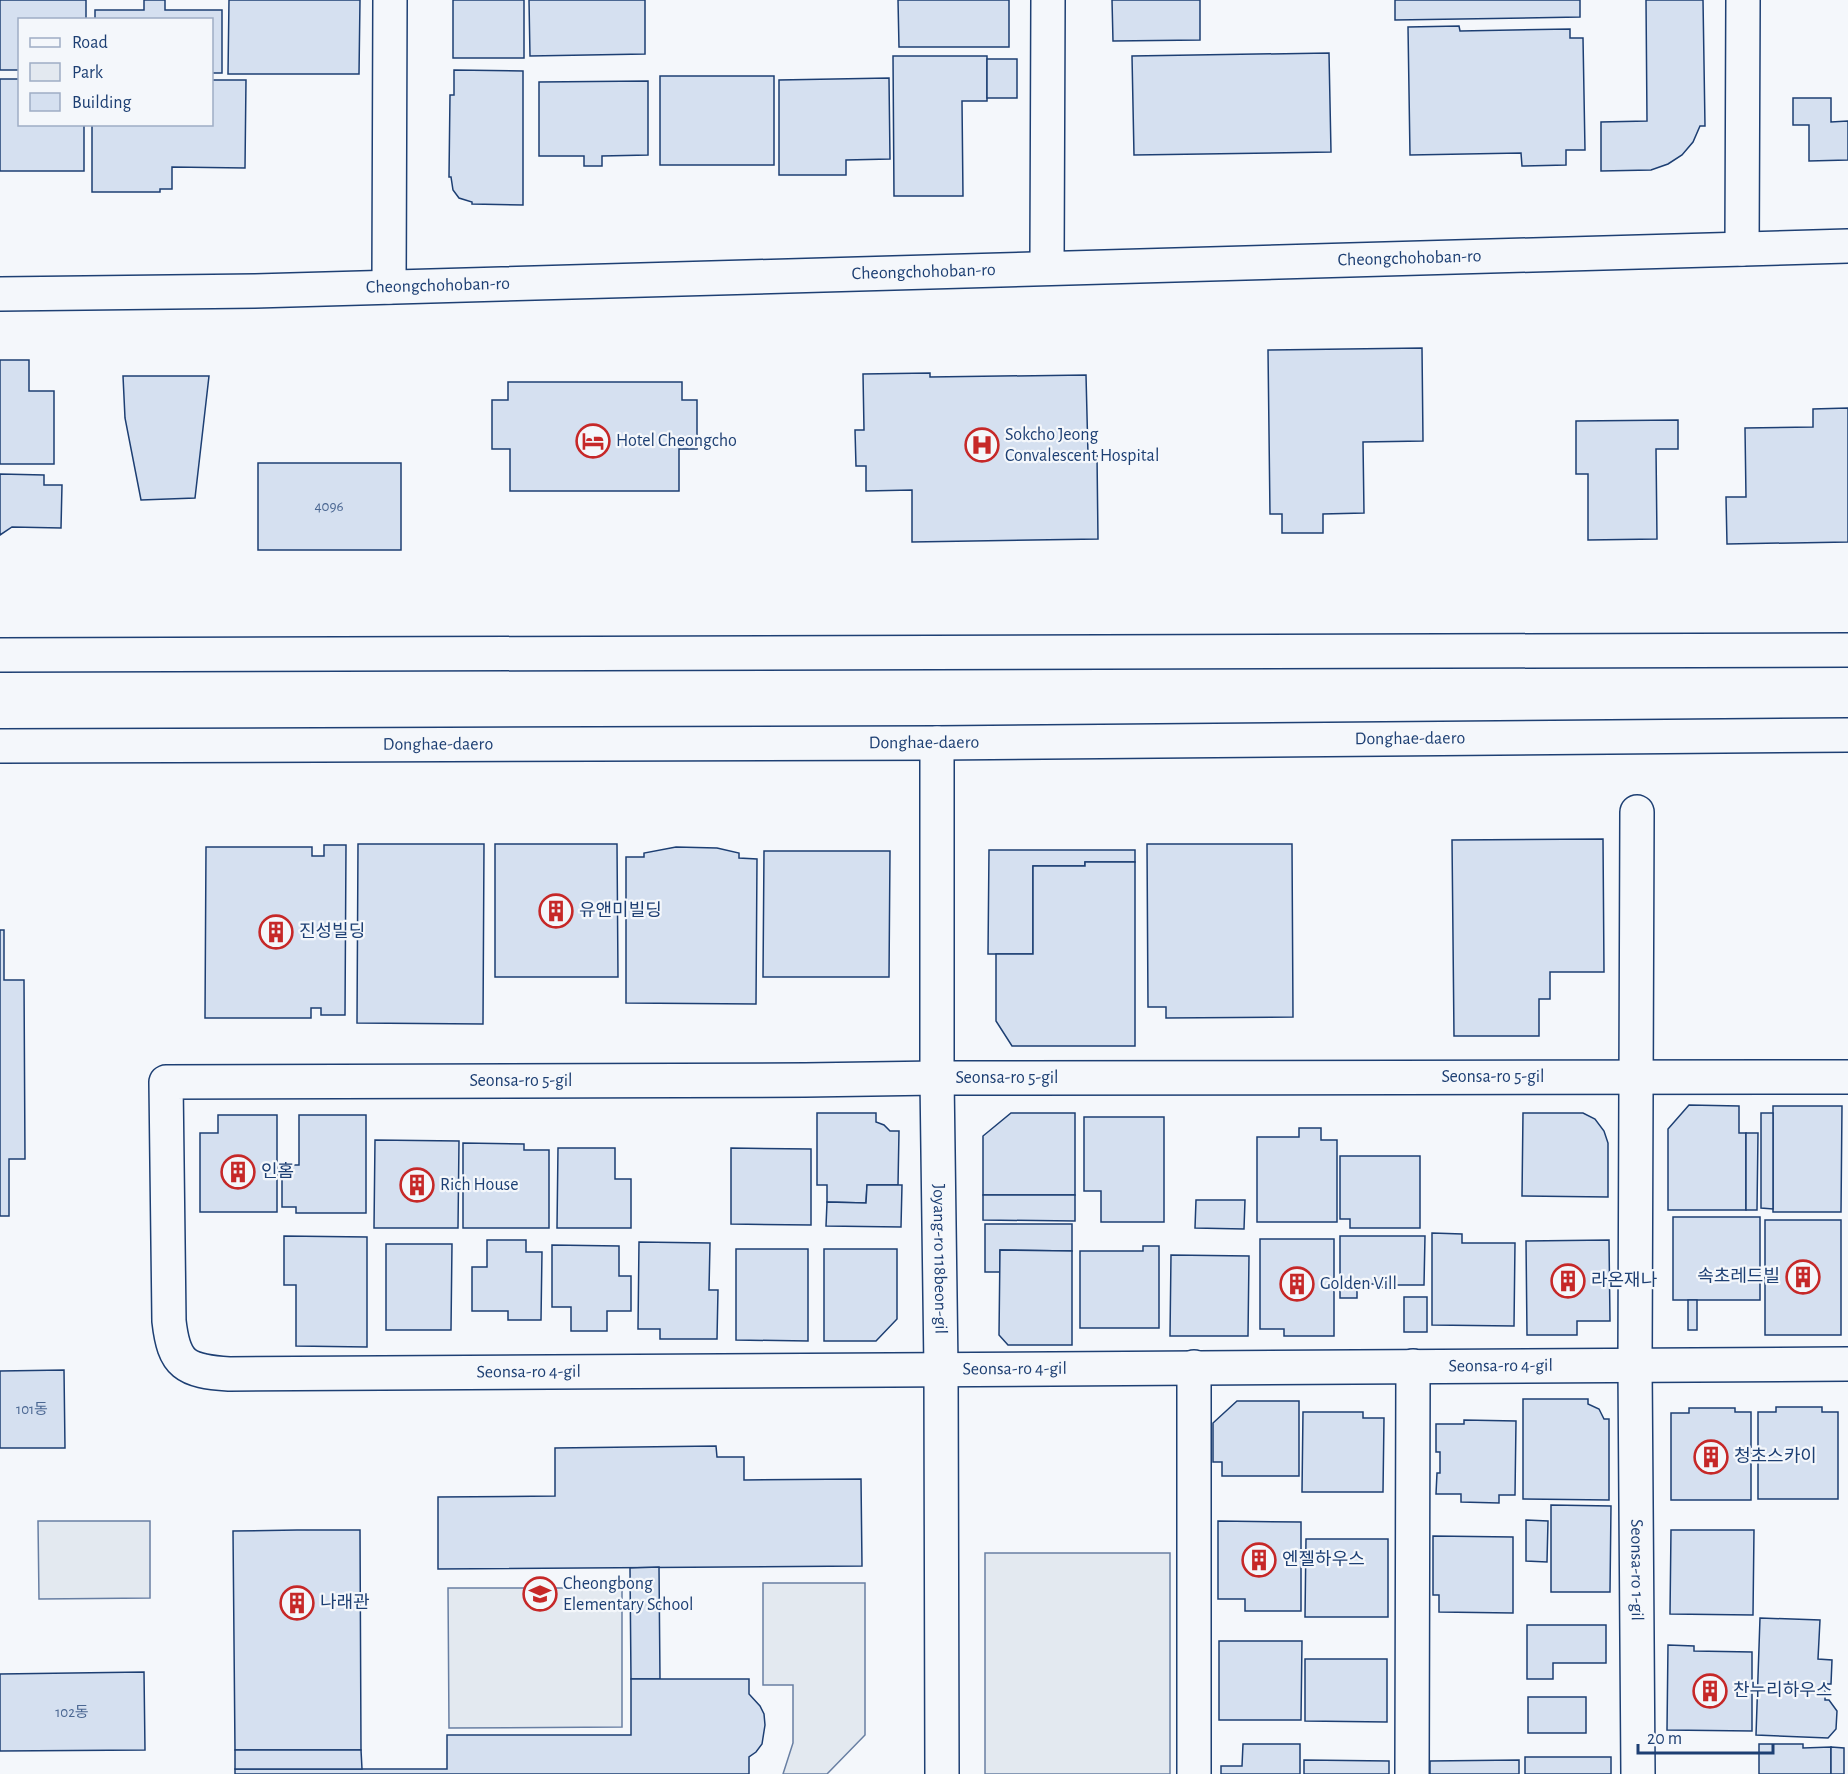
<svg xmlns="http://www.w3.org/2000/svg" width="1848" height="1774" font-family="'Alegreya Sans','Noto Sans KR',sans-serif">
  <style>
    .green { fill: #e3e9f0; stroke: #687fa3; stroke-width: 1.5 }
    .building { fill: #d5e0f0; stroke: #1d3f73; stroke-width: 1.5 }
    .lines { fill: none; stroke-linecap: round; stroke-linejoin: round }
    .street-casing { stroke: #1d3f73; stroke-width: 36 }
    .secondary-casing { stroke: #1d3f73; stroke-width: 36 }
    .primary-casing { stroke: #1d3f73; stroke-width: 36 }
    .street { stroke: #f4f7fb; stroke-width: 33 }
    .secondary { stroke: #f4f7fb; stroke-width: 33 }
    .primary { stroke: #f4f7fb; stroke-width: 33 }
    .labels { text-anchor: middle; dominant-baseline: central; stroke-width: 4.5; stroke-linejoin: round; paint-order: stroke }
    .number-label { font-size: 15px; fill: #4b6792 }
    .street-label { font-size: 18px; fill: #1d3f73; stroke: #f4f7fb }
    .poi-label { font-size: 18px; fill: #1d3f73; stroke: #f4f7fb; text-anchor: start }
  </style>
  <rect width="100%" height="100%" fill="#f4f7fb"/>
  <g class="green">
    <polygon points="38,1521 150,1521 150,1598 39,1599"/>
    <rect x="985" y="1553" width="185" height="221"/>
    <polygon points="763,1583 865,1583 865,1735 827,1774 783,1774 793,1743 793,1685 763,1685"/>
    <polygon points="448,1588 622,1588 622,1727 449,1728"/>
  </g>
  <g class="building">
    <polygon points="0,0 86,0 86,20 20,20 20,70 0,70"/>
    <polygon points="144,0 165,0 165,10 222,10 222,73 212,73 212,20 95,20 95,10 144,10"/>
    <polygon points="229,0 360,0 359,74 228,74"/>
    <rect x="453" y="0" width="71" height="58"/>
    <polygon points="529,0 645,0 645,54 530,56"/>
    <polygon points="898,0 1009,0 1009,47 899,47"/>
    <polygon points="1112,0 1200,0 1200,40 1113,41"/>
    <polygon points="1395,0 1580,0 1580,17 1395,20"/>
    <polygon points="1646,0 1703,0 1705,126 1700,126 1693,142 1682,155 1668,164 1651,170 1601,171 1601,122 1647,121"/>
    <polygon points="1459,26 1460,31 1570,29 1570,38 1583,38 1585,150 1566,150 1566,165 1522,166 1521,153 1410,155 1408,27"/>
    <polygon points="1329,53 1331,152 1134,155 1132,56"/>
    <polygon points="893,56 987,56 987,101 962,101 963,196 894,196"/>
    <rect x="987" y="59" width="30" height="39"/>
    <polygon points="454,70 523,71 523,205 472,204 472,202 459,198 453,190 451,177 449,177 450,95 454,95"/>
    <rect x="660" y="76" width="114" height="89"/>
    <polygon points="889,78 890,159 846,160 846,175 779,175 779,80"/>
    <polygon points="0,79 20,79 20,124 84,124 84,171 0,171"/>
    <polygon points="212,80 246,80 245,168 172,167 172,189 160,189 160,192 92,192 92,124 212,124"/>
    <polygon points="648,81 648,155 602,156 602,166 584,166 584,156 539,156 539,82"/>
    <polygon points="1793,98 1831,98 1831,122 1848,121 1848,160 1809,161 1809,125 1793,125"/>
    <polygon points="1422,348 1423,441 1363,442 1364,513 1323,514 1323,533 1282,533 1282,514 1270,514 1268,350"/>
    <polygon points="0,360 29,360 29,391 54,391 54,464 0,464"/>
    <polygon points="930,373 930,377 1086,375 1088,455 1097,455 1098,539 912,542 912,490 866,491 866,466 856,466 855,430 864,430 863,374"/>
    <polygon points="123,376 209,376 195,498 141,500 125,418"/>
    <polygon points="508,382 682,382 682,400 697,400 697,449 679,449 679,491 510,491 510,449 492,449 492,400 508,400"/>
    <polygon points="1848,408 1848,542 1727,544 1726,497 1746,497 1745,428 1813,427 1813,409"/>
    <polygon points="1678,420 1678,449 1656,449 1657,539 1588,540 1588,474 1576,474 1576,421"/>
    <rect x="258" y="463" width="143" height="87"/>
    <polygon points="0,474 44,475 44,485 62,485 61,528 12,527 0,535"/>
    <polygon points="1603,839 1604,972 1550,972 1550,999 1539,999 1539,1036 1454,1036 1452,840"/>
    <polygon points="358,844 484,844 483,1024 357,1023"/>
    <polygon points="495,844 617,844 618,977 495,977"/>
    <polygon points="1147,844 1292,844 1293,1017 1166,1018 1166,1007 1148,1007"/>
    <polygon points="324,845 346,845 345,1015 321,1015 321,1008 311,1008 311,1018 205,1018 206,847 312,847 312,856 324,856"/>
    <polygon points="676,847 717,848 739,853 739,858 757,859 756,1004 626,1003 626,857 644,857 644,853"/>
    <polygon points="989,850 1135,850 1135,862 1085,862 1085,866 1033,866 1033,954 988,954"/>
    <polygon points="764,851 890,851 889,977 763,977"/>
    <polygon points="1085,862 1135,862 1135,1046 1012,1046 996,1021 996,954 1033,954 1033,866 1085,866"/>
    <polygon points="0,930 4,930 4,980 24,980 25,1159 9,1159 9,1216 0,1216"/>
    <polygon points="1689,1105 1739,1106 1739,1133 1746,1133 1746,1210 1668,1210 1668,1129"/>
    <polygon points="1773,1106 1842,1106 1841,1212 1773,1212"/>
    <polygon points="817,1113 876,1113 876,1122 884,1125 890,1131 899,1131 898,1185 867,1185 866,1203 827,1202 827,1185 817,1185"/>
    <polygon points="1011,1113 1075,1113 1075,1195 983,1195 983,1136"/>
    <polygon points="1523,1113 1583,1113 1595,1119 1604,1131 1608,1143 1608,1197 1522,1196"/>
    <polygon points="1761,1113 1773,1113 1773,1209 1761,1208"/>
    <polygon points="218,1115 277,1115 277,1212 200,1212 200,1133 218,1133"/>
    <polygon points="299,1115 366,1115 366,1213 296,1213 296,1207 282,1207 282,1165 299,1165"/>
    <polygon points="1084,1117 1164,1117 1164,1222 1101,1222 1101,1191 1084,1191"/>
    <polygon points="1299,1128 1321,1128 1321,1140 1337,1140 1337,1222 1257,1222 1257,1137 1299,1137"/>
    <polygon points="1746,1133 1758,1133 1757,1210 1746,1210"/>
    <polygon points="375,1140 459,1141 458,1228 374,1228"/>
    <polygon points="463,1143 524,1144 524,1150 549,1150 549,1228 463,1228"/>
    <polygon points="558,1148 615,1148 615,1179 631,1179 631,1228 557,1228"/>
    <polygon points="731,1148 811,1149 811,1225 731,1224"/>
    <polygon points="1340,1156 1420,1156 1420,1228 1350,1228 1350,1219 1340,1219"/>
    <polygon points="867,1185 902,1185 901,1227 826,1226 827,1202 866,1203"/>
    <polygon points="983,1195 1075,1195 1075,1221 983,1220"/>
    <polygon points="1196,1200 1245,1200 1244,1229 1195,1228"/>
    <rect x="1673" y="1217" width="87" height="83"/>
    <rect x="1765" y="1220" width="76" height="115"/>
    <polygon points="985,1224 1072,1224 1072,1251 1000,1250 1000,1272 985,1272"/>
    <polygon points="1432,1233 1462,1234 1462,1243 1515,1243 1514,1326 1432,1325"/>
    <polygon points="284,1236 367,1237 367,1347 296,1346 296,1285 284,1285"/>
    <polygon points="1340,1236 1425,1236 1424,1285 1392,1285 1392,1288 1378,1287 1378,1284 1357,1284 1357,1298 1340,1298"/>
    <polygon points="1260,1239 1334,1239 1334,1336 1284,1336 1284,1329 1260,1329"/>
    <polygon points="487,1240 526,1240 526,1252 542,1252 541,1320 508,1320 508,1311 472,1311 472,1267 487,1267"/>
    <polygon points="1609,1240 1610,1321 1577,1321 1577,1335 1527,1335 1526,1241"/>
    <polygon points="639,1242 710,1243 709,1290 718,1290 717,1339 660,1339 660,1329 638,1329"/>
    <polygon points="386,1244 452,1244 451,1330 386,1330"/>
    <polygon points="552,1245 619,1246 619,1276 631,1276 631,1311 607,1311 607,1331 571,1331 571,1307 552,1307"/>
    <polygon points="1143,1246 1159,1246 1159,1328 1080,1328 1080,1251 1143,1251"/>
    <polygon points="736,1249 808,1249 808,1341 736,1340"/>
    <polygon points="824,1249 897,1249 897,1319 876,1341 824,1341"/>
    <polygon points="1000,1250 1072,1251 1072,1345 1008,1345 999,1335"/>
    <polygon points="1171,1255 1249,1256 1248,1336 1170,1336"/>
    <rect x="1404" y="1297" width="23" height="35"/>
    <rect x="1688" y="1300" width="9" height="30"/>
    <polygon points="64,1370 65,1448 0,1448 0,1371"/>
    <polygon points="1523,1399 1588,1399 1588,1404 1599,1409 1604,1419 1609,1419 1609,1500 1523,1499"/>
    <polygon points="1237,1401 1299,1401 1299,1476 1222,1476 1222,1462 1213,1462 1213,1423"/>
    <polygon points="1776,1407 1822,1407 1822,1412 1838,1412 1838,1499 1758,1499 1758,1412 1776,1412"/>
    <polygon points="1689,1408 1735,1408 1735,1412 1751,1412 1751,1500 1671,1500 1671,1413 1689,1413"/>
    <polygon points="1303,1412 1363,1412 1363,1418 1384,1418 1383,1492 1302,1492"/>
    <polygon points="1464,1420 1516,1421 1515,1495 1499,1495 1499,1503 1461,1502 1461,1494 1436,1494 1437,1473 1440,1473 1440,1452 1436,1452 1436,1424 1464,1424"/>
    <polygon points="716,1446 717,1457 744,1457 744,1480 861,1479 862,1566 438,1569 438,1497 555,1496 555,1448"/>
    <polygon points="1551,1505 1611,1506 1610,1592 1551,1592"/>
    <polygon points="1526,1520 1548,1521 1547,1562 1526,1561"/>
    <polygon points="1218,1521 1301,1522 1301,1611 1245,1611 1245,1599 1218,1599"/>
    <polygon points="297,1530 360,1530 361,1750 235,1750 233,1531"/>
    <polygon points="1671,1530 1754,1530 1753,1615 1670,1614"/>
    <polygon points="1433,1536 1513,1537 1513,1613 1439,1612 1439,1595 1433,1595"/>
    <polygon points="1306,1539 1388,1539 1388,1617 1305,1617"/>
    <polygon points="659,1567 660,1679 631,1679 630,1568"/>
    <polygon points="1760,1618 1820,1620 1818,1659 1832,1660 1831,1684 1825,1684 1825,1700 1829,1700 1837,1711 1836,1729 1828,1738 1756,1735"/>
    <polygon points="1527,1625 1606,1625 1606,1663 1553,1663 1553,1679 1527,1679"/>
    <polygon points="1219,1641 1302,1641 1301,1720 1219,1720"/>
    <polygon points="1668,1645 1694,1646 1694,1651 1752,1652 1752,1731 1667,1730"/>
    <polygon points="1305,1659 1387,1659 1387,1722 1305,1721"/>
    <polygon points="144,1672 145,1750 0,1751 0,1674"/>
    <polygon points="631,1679 749,1679 749,1694 760,1706 764,1714 765,1725 762,1744 756,1752 749,1757 749,1774 235,1774 235,1769 447,1769 447,1735 631,1735"/>
    <rect x="1528" y="1697" width="58" height="36"/>
    <polygon points="1243,1744 1300,1744 1300,1774 1221,1774 1221,1766 1242,1766"/>
    <polygon points="1759,1744 1803,1744 1803,1748 1831,1747 1831,1774 1759,1774"/>
    <polygon points="1831,1747 1844,1748 1844,1774 1831,1774"/>
    <polygon points="235,1750 361,1750 362,1769 235,1769"/>
    <rect x="1525" y="1757" width="86" height="17"/>
    <polygon points="1304,1760 1389,1761 1389,1774 1304,1774"/>
    <polygon points="1519,1760 1519,1774 1430,1774 1430,1761"/>
  </g>
  <g class="lines">
    <defs>
      <g id="street">
        <polyline points="1742,249 1743,0"/>
        <polyline points="1047,267 1048,0"/>
        <polyline points="389,287 390,0"/>
        <path id="s1" d="M937,743V1078L941,1369L942,1774"/>
        <path id="s2" d="M1637,812L1635,1366L1638,1774"/>
        <path id="s3" d="M1848,1077L937,1078L805,1080L166,1082L169,1321C174,1365 185,1371 229,1374L1848,1364"/>
        <polyline points="1194,1367 1194,1774"/>
        <polyline points="1412,1774 1413,1366"/>
      </g>
      <g id="secondary">
        <path id="s4" d="M0,294L255,291L1848,246"/>
      </g>
      <g id="primary">
        <polyline points="0,655 1848,650"/>
        <path id="s5" d="M0,746L937,743L1848,735"/>
      </g>
    </defs>
    <use href="#street" class="street-casing"/>
    <use href="#secondary" class="secondary-casing"/>
    <use href="#primary" class="primary-casing"/>
    <use href="#street" class="street"/>
    <use href="#secondary" class="secondary"/>
    <use href="#primary" class="primary"/>
  </g>
  <defs>
    <symbol id="hotel-ring" viewBox="-11 -11 22 22"><circle r="9.5" fill="#f4f7fb" stroke="#c62828" stroke-width="1.5"/><path d="M-6-4.5h1.5V1H6V5H4.5V3h-9V5H-6ZM-4 0a1.8 1.8 0 1 1 3.6 0ZM.5 0V-2.5h3Q6-2.5 6 0Z" fill="#c62828"/></symbol>
    <symbol id="hospital-ring" viewBox="-11 -11 22 22"><circle r="9.5" fill="#f4f7fb" stroke="#c62828" stroke-width="1.5"/><path d="M-5-5h3v3.5h4V-5h3V5h-3V1.5h-4V5h-3Z" fill="#c62828"/></symbol>
    <symbol id="building-ring" viewBox="-11 -11 22 22"><circle r="9.5" fill="#f4f7fb" stroke="#c62828" stroke-width="1.5"/><path d="M-4-6H4V6H1V3H-1V6H-4ZM-2.5-4.3h1.7v1.8h-1.7ZM.8-4.3h1.7v1.8H.8ZM-2.5-1h1.7V.8h-1.7ZM.8-1h1.7V.8H.8Z" fill="#c62828"/></symbol>
    <symbol id="school-ring" viewBox="-11 -11 22 22"><circle r="9.5" fill="#f4f7fb" stroke="#c62828" stroke-width="1.5"/><path d="M0-5L7-2L0 1L-7-2ZM-4 1L0 2.5L4 1V4Q0 6-4 4Z" fill="#c62828"/></symbol>
  </defs>
  <g fill-rule="evenodd">
    <use href="#hotel-ring" x="574" y="422" width="38" height="38"/>
    <use href="#hospital-ring" x="963" y="426" width="38" height="38"/>
    <use href="#building-ring" x="537" y="892" width="38" height="38"/>
    <use href="#building-ring" x="257" y="913" width="38" height="38"/>
    <use href="#building-ring" x="219" y="1153" width="38" height="38"/>
    <use href="#building-ring" x="398" y="1166" width="38" height="38"/>
    <use href="#building-ring" x="1784" y="1258" width="38" height="38"/>
    <use href="#building-ring" x="1549" y="1262" width="38" height="38"/>
    <use href="#building-ring" x="1278" y="1265" width="38" height="38"/>
    <use href="#building-ring" x="1692" y="1438" width="38" height="38"/>
    <use href="#building-ring" x="1240" y="1541" width="38" height="38"/>
    <use href="#school-ring" x="521" y="1575" width="38" height="38"/>
    <use href="#building-ring" x="278" y="1584" width="38" height="38"/>
    <use href="#building-ring" x="1691" y="1672" width="38" height="38"/>
  </g>
  <g class="labels">
    <g class="number-label">
      <text x="329" y="506">4096</text>
      <text x="32" y="1409">101동</text>
      <text x="72" y="1712">102동</text>
    </g>
    <g class="street-label">
      <text stroke="none"><textPath href="#s4" startOffset="1410">Cheongchohoban-ro</textPath></text>
      <text stroke="none"><textPath href="#s4" startOffset="924">Cheongchohoban-ro</textPath></text>
      <text stroke="none"><textPath href="#s4" startOffset="438">Cheongchohoban-ro</textPath></text>
      <text stroke="none"><textPath href="#s5" startOffset="1410">Donghae-daero</textPath></text>
      <text stroke="none"><textPath href="#s5" startOffset="924">Donghae-daero</textPath></text>
      <text stroke="none"><textPath href="#s5" startOffset="438">Donghae-daero</textPath></text>
      <text x="1493" y="1077">Seonsa-ro 5-gil</text>
      <text x="1007" y="1078">Seonsa-ro 5-gil</text>
      <text x="521" y="1081">Seonsa-ro 5-gil</text>
      <text stroke="none"><textPath href="#s1" startOffset="516">Joyang-ro 118beon-gil</textPath></text>
      <text stroke="none"><textPath href="#s3" startOffset="3285">Seonsa-ro 4-gil</textPath></text>
      <text stroke="none"><textPath href="#s3" startOffset="2799">Seonsa-ro 4-gil</textPath></text>
      <text stroke="none"><textPath href="#s3" startOffset="2313">Seonsa-ro 4-gil</textPath></text>
      <text stroke="none"><textPath href="#s2" startOffset="758">Seonsa-ro 1-gil</textPath></text>
    </g>
    <g class="poi-label">
      <text x="1005" y="435">Sokcho Jeong<tspan x="1005" dy="21">Convalescent Hospital</tspan></text>
      <text x="616" y="441">Hotel Cheongcho</text>
      <text x="579" y="911">유앤미빌딩</text>
      <text x="299" y="932">진성빌딩</text>
      <text x="261" y="1172">인홈</text>
      <text x="440" y="1185">Rich House</text>
      <text x="1780" y="1277" text-anchor="end">속초레드빌</text>
      <text x="1591" y="1281">라온재나</text>
      <text x="1320" y="1284">Golden Vill</text>
      <text x="1734" y="1457">청초스카이</text>
      <text x="1282" y="1560">엔젤하우스</text>
      <text x="563" y="1584">Cheongbong<tspan x="563" dy="21">Elementary School</tspan></text>
      <text x="320" y="1603">나래관</text>
      <text x="1733" y="1691">찬누리하우스</text>
    </g>
  </g>
  <rect x="18" y="18" width="195" height="108" fill="#f4f7fb" stroke="#9eadc5" stroke-width="1.5"/>
  <rect x="30" y="38" width="30" height="9" fill="#f4f7fb" stroke="#9eadc5" stroke-width="1.5"/>
  <text x="72" y="48" font-size="18" fill="#1d3f73">Road</text>
  <rect x="30" y="63" width="30" height="18" fill="#e3e9f0" stroke="#9eadc5" stroke-width="1.5"/>
  <text x="72" y="78" font-size="18" fill="#1d3f73">Park</text>
  <rect x="30" y="93" width="30" height="18" fill="#d5e0f0" stroke="#9eadc5" stroke-width="1.5"/>
  <text x="72" y="108" font-size="18" fill="#1d3f73">Building</text>
  <path d="M1638 1744v9h135v-9" fill="none" stroke="#1d3f73" stroke-width="3"/>
  <text x="1647" y="1744" font-size="18" fill="#1d3f73" stroke="#f4f7fb" stroke-width="4.5" paint-order="stroke">20 m</text>
</svg>
